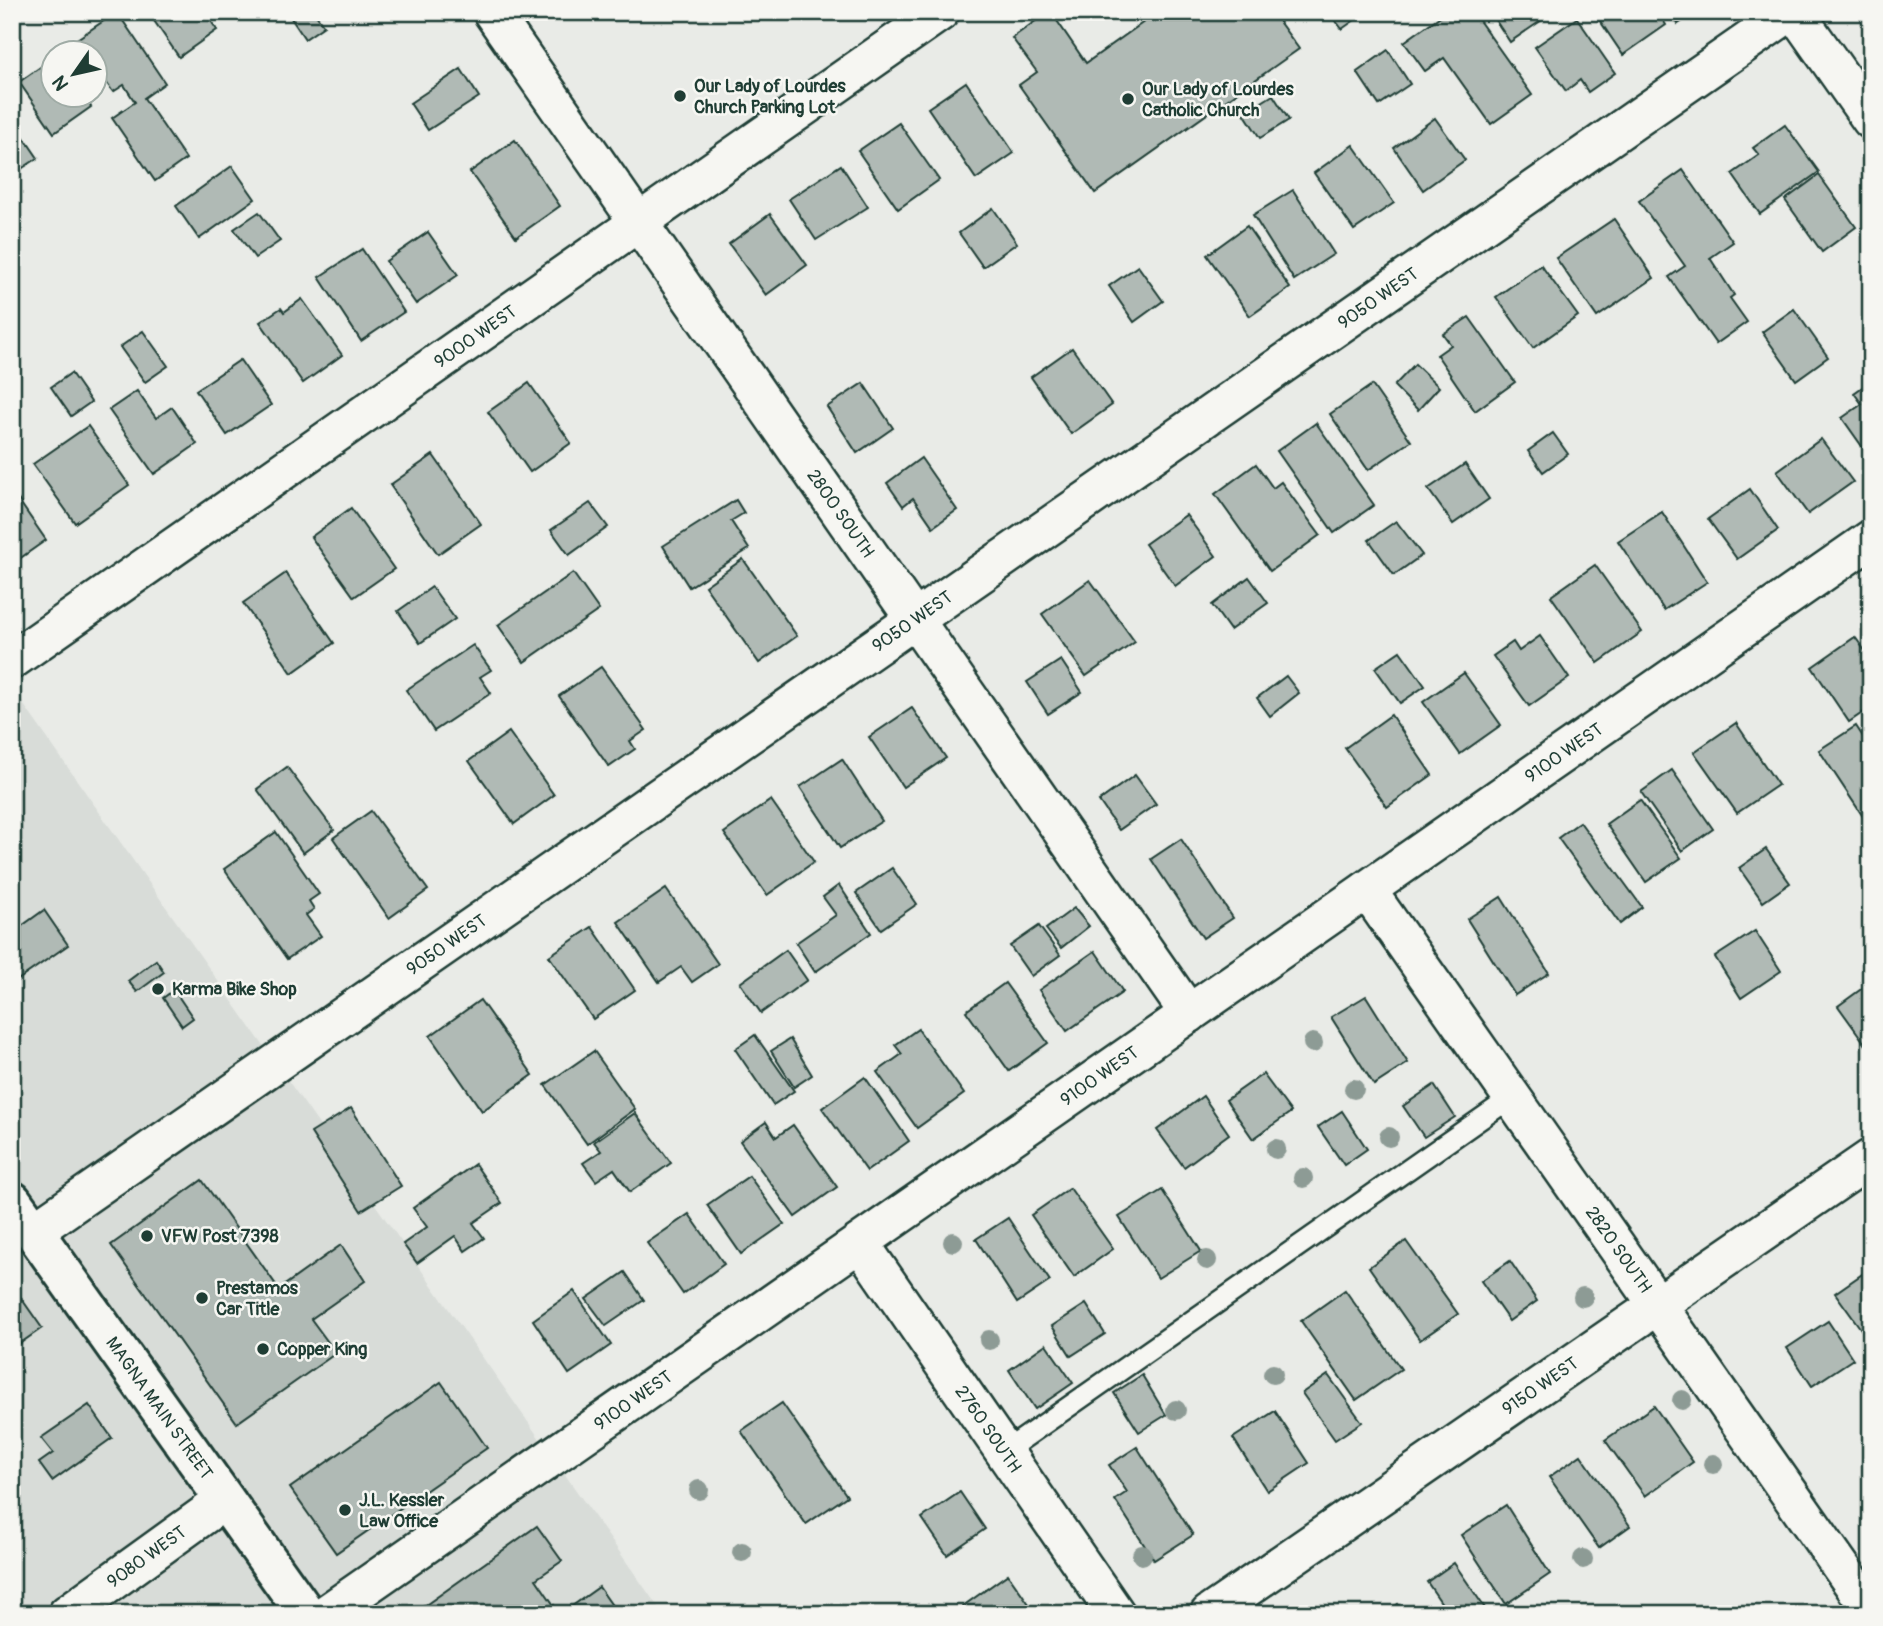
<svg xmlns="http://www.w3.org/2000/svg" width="1883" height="1626" font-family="Pangolin,sans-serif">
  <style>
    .built { fill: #d8dcd8 }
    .building { fill: #b0bab5; stroke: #1f3d34; stroke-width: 2 }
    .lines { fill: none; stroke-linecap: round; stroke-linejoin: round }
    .service-casing { stroke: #1f3d34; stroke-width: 24 }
    .minor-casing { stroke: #1f3d34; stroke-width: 42 }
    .tertiary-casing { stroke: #1f3d34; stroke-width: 44 }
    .service { stroke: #f6f6f2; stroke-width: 19 }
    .minor { stroke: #f6f6f2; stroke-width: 37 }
    .tertiary { stroke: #f6f6f2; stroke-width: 38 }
    .tree { fill: #8d9b95 }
    .poi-dot { fill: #1f3d34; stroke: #f6f6f2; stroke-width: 2.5 }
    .labels { text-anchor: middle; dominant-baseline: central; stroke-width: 5; stroke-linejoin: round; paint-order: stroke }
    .poi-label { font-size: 18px; font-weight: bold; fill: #1f3d34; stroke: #f6f6f2; text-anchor: start }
    .street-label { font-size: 18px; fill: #1f3d34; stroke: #f6f6f2 }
  </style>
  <rect width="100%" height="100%" fill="#e9ebe7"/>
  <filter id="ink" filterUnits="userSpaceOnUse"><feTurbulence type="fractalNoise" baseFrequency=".0143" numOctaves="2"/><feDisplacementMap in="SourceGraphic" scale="14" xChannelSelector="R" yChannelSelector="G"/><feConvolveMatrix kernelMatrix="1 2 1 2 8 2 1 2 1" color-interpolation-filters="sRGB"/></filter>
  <g filter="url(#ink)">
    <polygon class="built" points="12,688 663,1614 12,1614"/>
    <g class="building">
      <polygon points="117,12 165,83 144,98 186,159 155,181 112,118 135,102 124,85 113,92 94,65 94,52 86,52 77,39"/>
      <polygon points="148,12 205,12 217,30 179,57"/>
      <polygon points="287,12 314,12 324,26 305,39"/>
      <polygon points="1048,12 1051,12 1086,63 1158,12 1272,12 1299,49 1095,193 1019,85 1037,72 1012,38"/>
      <polygon points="1329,12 1366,12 1342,29"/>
      <polygon points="1446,12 1473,12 1532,95 1491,124 1444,58 1425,71 1404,42"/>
      <polygon points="1490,12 1546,12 1548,16 1510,42"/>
      <polygon points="1594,12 1658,12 1666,25 1623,55"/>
      <polygon points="1670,12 1696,12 1678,24"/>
      <polygon points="1577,18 1615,73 1588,92 1580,80 1566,91 1535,47"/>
      <polygon points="1388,50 1410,84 1379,105 1357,72"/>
      <polygon points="52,59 52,94 83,94 91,107 54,133 19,82"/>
      <polygon points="461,69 479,97 428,130 410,103"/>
      <polygon points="966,82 1014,153 976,179 928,108"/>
      <polygon points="1273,95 1289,120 1260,138 1244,113"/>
      <polygon points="1435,118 1465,160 1423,190 1394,148"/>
      <polygon points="12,120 38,158 15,173 12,169"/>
      <polygon points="899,123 939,180 898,209 858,151"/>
      <polygon points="1785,125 1819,172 1760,214 1732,174 1759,155 1753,148"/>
      <polygon points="515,140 560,206 516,237 470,172"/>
      <polygon points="1353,145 1394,203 1354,230 1314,173"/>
      <polygon points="841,165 868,207 816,240 789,199"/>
      <polygon points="232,166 255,199 199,239 176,206"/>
      <polygon points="1683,170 1733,242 1710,258 1734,295 1730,298 1747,322 1716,344 1669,277 1685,266 1639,201"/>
      <polygon points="1819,175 1856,227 1822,252 1785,200"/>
      <polygon points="1293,190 1334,254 1294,280 1253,215"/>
      <polygon points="993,208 1017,243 983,267 959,233"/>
      <polygon points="259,212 280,241 255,258 234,229"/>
      <polygon points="770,214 807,265 766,295 729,244"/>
      <polygon points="1614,219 1654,278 1597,317 1556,258"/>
      <polygon points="1247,226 1290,288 1250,316 1207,255"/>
      <polygon points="428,232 458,275 416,304 386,261"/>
      <polygon points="362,249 404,312 361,341 319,277"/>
      <polygon points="1541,265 1578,316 1533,348 1496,297"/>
      <polygon points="1138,266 1163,301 1134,322 1109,286"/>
      <polygon points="302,299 342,355 303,383 260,322 281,308 284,312"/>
      <polygon points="1794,309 1828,357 1796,380 1762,332"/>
      <polygon points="1469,317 1515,382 1475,411 1437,355 1451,345 1443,334"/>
      <polygon points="143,331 168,366 145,382 120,347"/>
      <polygon points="1072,348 1112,405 1071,434 1031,377"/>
      <polygon points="240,360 271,405 227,435 196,390"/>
      <polygon points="1415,364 1439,387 1418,410 1394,386"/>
      <polygon points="71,373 91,402 71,416 51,387"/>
      <polygon points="1871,381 1871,459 1842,418 1862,404 1854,393"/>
      <polygon points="529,383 571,443 530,472 488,412"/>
      <polygon points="863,383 893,428 857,453 827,407"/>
      <polygon points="1372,385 1411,441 1368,470 1330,414"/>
      <polygon points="137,391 156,418 172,407 197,444 154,474 109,410"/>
      <polygon points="1316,423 1374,505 1334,533 1277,451"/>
      <polygon points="88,426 129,485 75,523 33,464"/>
      <polygon points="1553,433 1568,454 1543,472 1528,451"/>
      <polygon points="1821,439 1853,482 1808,514 1777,471"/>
      <polygon points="433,455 481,524 438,554 390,485"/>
      <polygon points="921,458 957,510 933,527 913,498 903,506 887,483"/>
      <polygon points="1256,464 1273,488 1281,482 1320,535 1270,571 1215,494"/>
      <polygon points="1465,464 1489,499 1453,524 1428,489"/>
      <polygon points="1750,489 1778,530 1737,559 1708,519"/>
      <polygon points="15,495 46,540 12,564 12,497"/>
      <polygon points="736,500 744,513 731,521 749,549 689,587 663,546"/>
      <polygon points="590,503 608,527 569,555 551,530"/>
      <polygon points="351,508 394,569 354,597 311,537"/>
      <polygon points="1662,512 1707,582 1664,610 1618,541"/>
      <polygon points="1186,515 1216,556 1175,586 1145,544"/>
      <polygon points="1396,521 1422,555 1394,575 1369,540"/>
      <polygon points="743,559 797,636 759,663 705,586"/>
      <polygon points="1595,565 1642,632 1598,663 1551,596"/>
      <polygon points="286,573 334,643 292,673 243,603"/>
      <polygon points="573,573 599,610 524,662 498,625"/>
      <polygon points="1249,577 1268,603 1230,630 1212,605"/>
      <polygon points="1090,580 1135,642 1086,676 1042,614"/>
      <polygon points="432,587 455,619 420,643 398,611"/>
      <polygon points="1540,636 1569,678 1529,706 1493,656 1513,642 1519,651"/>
      <polygon points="1855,637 1871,659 1871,707 1849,722 1812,667"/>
      <polygon points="473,645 491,670 480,677 491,693 434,731 406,690"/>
      <polygon points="1400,651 1425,686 1400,703 1375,668"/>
      <polygon points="1061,660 1082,692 1048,714 1027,682"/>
      <polygon points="601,667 646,730 630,741 635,749 609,767 559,696"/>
      <polygon points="1464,673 1501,725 1460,754 1423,702"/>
      <polygon points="1286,676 1299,693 1270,716 1257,698"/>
      <polygon points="912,708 946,758 903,787 869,737"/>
      <polygon points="1391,715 1432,775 1387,807 1345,748"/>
      <polygon points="1736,723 1778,785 1737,813 1694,752"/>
      <polygon points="1856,726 1871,749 1871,822 1868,824 1819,750"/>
      <polygon points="509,732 554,795 514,824 469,761"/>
      <polygon points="842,759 882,821 840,848 800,787"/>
      <polygon points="287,767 334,830 303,853 257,789"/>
      <polygon points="1672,770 1713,829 1682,851 1641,792"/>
      <polygon points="1135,775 1156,804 1119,830 1099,801"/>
      <polygon points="771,800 814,862 767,895 724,833"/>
      <polygon points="1640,800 1681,858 1646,882 1606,824"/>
      <polygon points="371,811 428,890 389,918 333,838"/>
      <polygon points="1580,822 1642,907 1620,924 1558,838"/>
      <polygon points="276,832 319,894 309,901 314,909 306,915 321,936 287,959 224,869"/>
      <polygon points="1181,839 1233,918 1203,938 1151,859"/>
      <polygon points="1766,849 1790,883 1763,902 1739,868"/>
      <polygon points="892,868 917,904 881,929 856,893"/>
      <polygon points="839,885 871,933 815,972 796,943 836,915 823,897"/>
      <polygon points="666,889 718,964 692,982 681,967 659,982 618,922"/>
      <polygon points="1501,897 1549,973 1515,995 1467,919"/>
      <polygon points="1074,908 1089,926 1061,948 1046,929"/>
      <polygon points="44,910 68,945 12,984 12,933"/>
      <polygon points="1039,926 1060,955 1031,976 1010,946"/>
      <polygon points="592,927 635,990 593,1019 549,956"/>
      <polygon points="1755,931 1781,971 1741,998 1715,957"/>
      <polygon points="786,950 807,980 761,1013 740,983"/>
      <polygon points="1095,951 1123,992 1067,1031 1039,990"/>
      <polygon points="156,960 164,972 137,992 128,981"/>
      <polygon points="1871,982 1871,1052 1838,1006"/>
      <polygon points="1005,983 1048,1043 1009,1071 966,1011"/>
      <polygon points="174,990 193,1018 182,1026 163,998"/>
      <polygon points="1366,996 1408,1063 1374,1085 1331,1017"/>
      <polygon points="480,1000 533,1075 482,1111 430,1036"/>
      <polygon points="918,1029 964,1094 917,1128 877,1072 902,1054 895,1045"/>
      <polygon points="755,1035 794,1091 773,1105 735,1049"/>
      <polygon points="790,1039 812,1075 794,1087 771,1051"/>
      <polygon points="594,1051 635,1109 587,1144 545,1085"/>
      <polygon points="1263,1074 1291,1112 1253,1139 1226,1100"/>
      <polygon points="865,1077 909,1141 867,1171 822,1108"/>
      <polygon points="1434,1085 1455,1117 1424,1137 1403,1106"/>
      <polygon points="1203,1096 1229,1134 1184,1167 1157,1130"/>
      <polygon points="351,1108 401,1186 361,1211 311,1133"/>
      <polygon points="1342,1111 1367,1149 1344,1165 1318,1127"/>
      <polygon points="635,1113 671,1163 630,1192 614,1169 596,1181 583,1163 601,1151 594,1142"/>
      <polygon points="766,1122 776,1137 793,1125 837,1187 795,1217 740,1141"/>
      <polygon points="475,1164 502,1203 473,1223 484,1238 465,1251 455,1236 417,1263 403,1244 427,1227 413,1208"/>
      <polygon points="749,1176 784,1224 741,1254 707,1205"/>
      <polygon points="202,1180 279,1289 341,1245 365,1281 311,1319 336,1353 237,1423 111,1245"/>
      <polygon points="1070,1188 1113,1249 1074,1277 1031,1215"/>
      <polygon points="1162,1190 1201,1251 1158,1278 1119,1217"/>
      <polygon points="689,1214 724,1264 683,1294 647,1243"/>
      <polygon points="1008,1218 1050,1281 1017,1303 976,1239"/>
      <polygon points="1406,1241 1458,1314 1420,1340 1369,1267"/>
      <polygon points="1510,1261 1537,1301 1509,1321 1481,1281"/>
      <polygon points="1871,1268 1871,1343 1835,1293"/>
      <polygon points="625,1272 644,1300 606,1326 586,1299"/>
      <polygon points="12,1285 42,1328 12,1349"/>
      <polygon points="1345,1290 1401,1369 1356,1400 1301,1321"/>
      <polygon points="574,1291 611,1345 569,1374 533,1320"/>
      <polygon points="1086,1304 1105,1334 1071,1356 1052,1326"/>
      <polygon points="1828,1321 1853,1359 1812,1386 1787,1348"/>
      <polygon points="1046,1344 1073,1383 1035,1409 1009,1370"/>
      <polygon points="1142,1375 1166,1415 1139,1432 1114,1393"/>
      <polygon points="1328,1375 1362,1422 1335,1440 1302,1393"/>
      <polygon points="441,1382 487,1448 336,1553 290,1488"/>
      <polygon points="782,1403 847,1496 806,1524 741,1431"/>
      <polygon points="89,1405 112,1438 52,1481 39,1463 53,1453 41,1438"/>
      <polygon points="1654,1406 1693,1462 1645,1496 1605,1440"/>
      <polygon points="1275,1411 1309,1463 1267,1491 1233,1438"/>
      <polygon points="1137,1447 1193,1535 1154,1560 1115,1500 1127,1492 1109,1465"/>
      <polygon points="1581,1455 1630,1526 1599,1548 1549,1477"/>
      <polygon points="960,1492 985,1529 947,1555 922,1518"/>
      <polygon points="1506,1505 1550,1574 1506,1604 1461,1535"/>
      <polygon points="537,1526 562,1561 536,1579 560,1614 413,1614"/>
      <polygon points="1454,1563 1489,1614 1449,1614 1427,1582"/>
      <polygon points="1008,1574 1036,1614 968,1614 963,1606"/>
      <polygon points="599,1587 618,1614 561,1614"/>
      <polygon points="1398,1604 1405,1614 1384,1614"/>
    </g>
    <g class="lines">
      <defs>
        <polyline id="service" points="1004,1452 1512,1097"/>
        <g id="minor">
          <path id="s1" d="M492,12L1189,1014"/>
          <polyline points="1795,12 1871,120"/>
          <path id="s2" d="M12,660L940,12"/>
          <path id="s3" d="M1367,890L1871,1610"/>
          <path id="s4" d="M34,1231L1790,12"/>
          <path id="s5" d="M860,1243L1116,1614"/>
          <path id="s6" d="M67,1614L225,1500"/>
          <path id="s7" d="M326,1614L1871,539"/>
          <path id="s8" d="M1209,1614L1871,1158"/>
        </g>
        <g id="tertiary">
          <path id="s9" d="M12,1201L306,1614"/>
        </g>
      </defs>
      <use href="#service" class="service-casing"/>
      <use href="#minor" class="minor-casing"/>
      <use href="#tertiary" class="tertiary-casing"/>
      <use href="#service" class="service"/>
      <use href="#minor" class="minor"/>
      <use href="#tertiary" class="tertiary"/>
    </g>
    <g class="tree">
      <circle cx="1313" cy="1043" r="10"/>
      <circle cx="1354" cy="1089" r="10"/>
      <circle cx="1389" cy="1137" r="10"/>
      <circle cx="1276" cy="1149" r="10"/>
      <circle cx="1303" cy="1178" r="10"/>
      <circle cx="953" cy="1242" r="10"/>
      <circle cx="1207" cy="1260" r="10"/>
      <circle cx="1583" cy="1297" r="10"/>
      <circle cx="989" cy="1340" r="10"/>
      <circle cx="1273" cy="1374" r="10"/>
      <circle cx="1682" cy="1400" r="10"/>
      <circle cx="1176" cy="1410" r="10"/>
      <circle cx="1713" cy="1464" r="10"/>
      <circle cx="699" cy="1490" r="10"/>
      <circle cx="742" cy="1552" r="10"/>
      <circle cx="1142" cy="1555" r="10"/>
      <circle cx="1583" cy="1559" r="10"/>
    </g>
  </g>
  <g class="poi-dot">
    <circle cx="680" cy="96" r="7"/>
    <circle cx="1128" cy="99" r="7"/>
    <circle cx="158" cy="989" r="7"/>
    <circle cx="147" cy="1236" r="7"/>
    <circle cx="202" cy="1298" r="7"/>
    <circle cx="263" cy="1349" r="7"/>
    <circle cx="345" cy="1510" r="7"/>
  </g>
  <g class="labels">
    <g class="poi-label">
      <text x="694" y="86">Our Lady of Lourdes<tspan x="694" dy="21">Church Parking Lot</tspan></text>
      <text x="1142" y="89">Our Lady of Lourdes<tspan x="1142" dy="21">Catholic Church</tspan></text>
      <text x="172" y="989">Karma Bike Shop</text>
      <text x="161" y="1236">VFW Post 7398</text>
      <text x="216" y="1288">Prestamos<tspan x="216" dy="21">Car Title</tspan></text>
      <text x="277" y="1349">Copper King</text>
      <text x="359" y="1500">J.L. Kessler<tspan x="359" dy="21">Law Office</tspan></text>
    </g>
    <g class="street-label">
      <text stroke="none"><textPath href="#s4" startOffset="1636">9050 WEST</textPath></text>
      <text stroke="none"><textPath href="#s2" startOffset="565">9000 WEST</textPath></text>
      <text stroke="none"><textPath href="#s1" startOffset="611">2800 SOUTH</textPath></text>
      <text stroke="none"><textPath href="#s4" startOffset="1069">9050 WEST</textPath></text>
      <text stroke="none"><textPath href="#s7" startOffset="1508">9100 WEST</textPath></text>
      <text stroke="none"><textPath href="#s4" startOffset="502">9050 WEST</textPath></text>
      <text stroke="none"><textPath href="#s7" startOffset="942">9100 WEST</textPath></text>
      <text stroke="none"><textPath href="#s3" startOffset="439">2820 SOUTH</textPath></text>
      <text stroke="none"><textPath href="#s8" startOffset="402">9150 WEST</textPath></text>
      <text stroke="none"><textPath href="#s7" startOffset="374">9100 WEST</textPath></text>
      <text stroke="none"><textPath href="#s9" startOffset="254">MAGNA MAIN STREET</textPath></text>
      <text stroke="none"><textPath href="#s5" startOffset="226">2760 SOUTH</textPath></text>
      <text stroke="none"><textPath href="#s6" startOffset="98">9080 WEST</textPath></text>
    </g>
  </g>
  <rect width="1883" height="1626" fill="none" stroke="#f6f6f2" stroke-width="42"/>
  <rect x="21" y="21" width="1841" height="1584" fill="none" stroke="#1f3d34" stroke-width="2.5" filter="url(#ink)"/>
  <g transform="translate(74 74) rotate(236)"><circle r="33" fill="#f6f6f2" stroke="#a0aca6" stroke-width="2"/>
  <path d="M0-5L12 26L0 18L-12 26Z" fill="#1f3d34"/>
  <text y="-10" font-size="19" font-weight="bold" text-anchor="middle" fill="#1f3d34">N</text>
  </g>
</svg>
